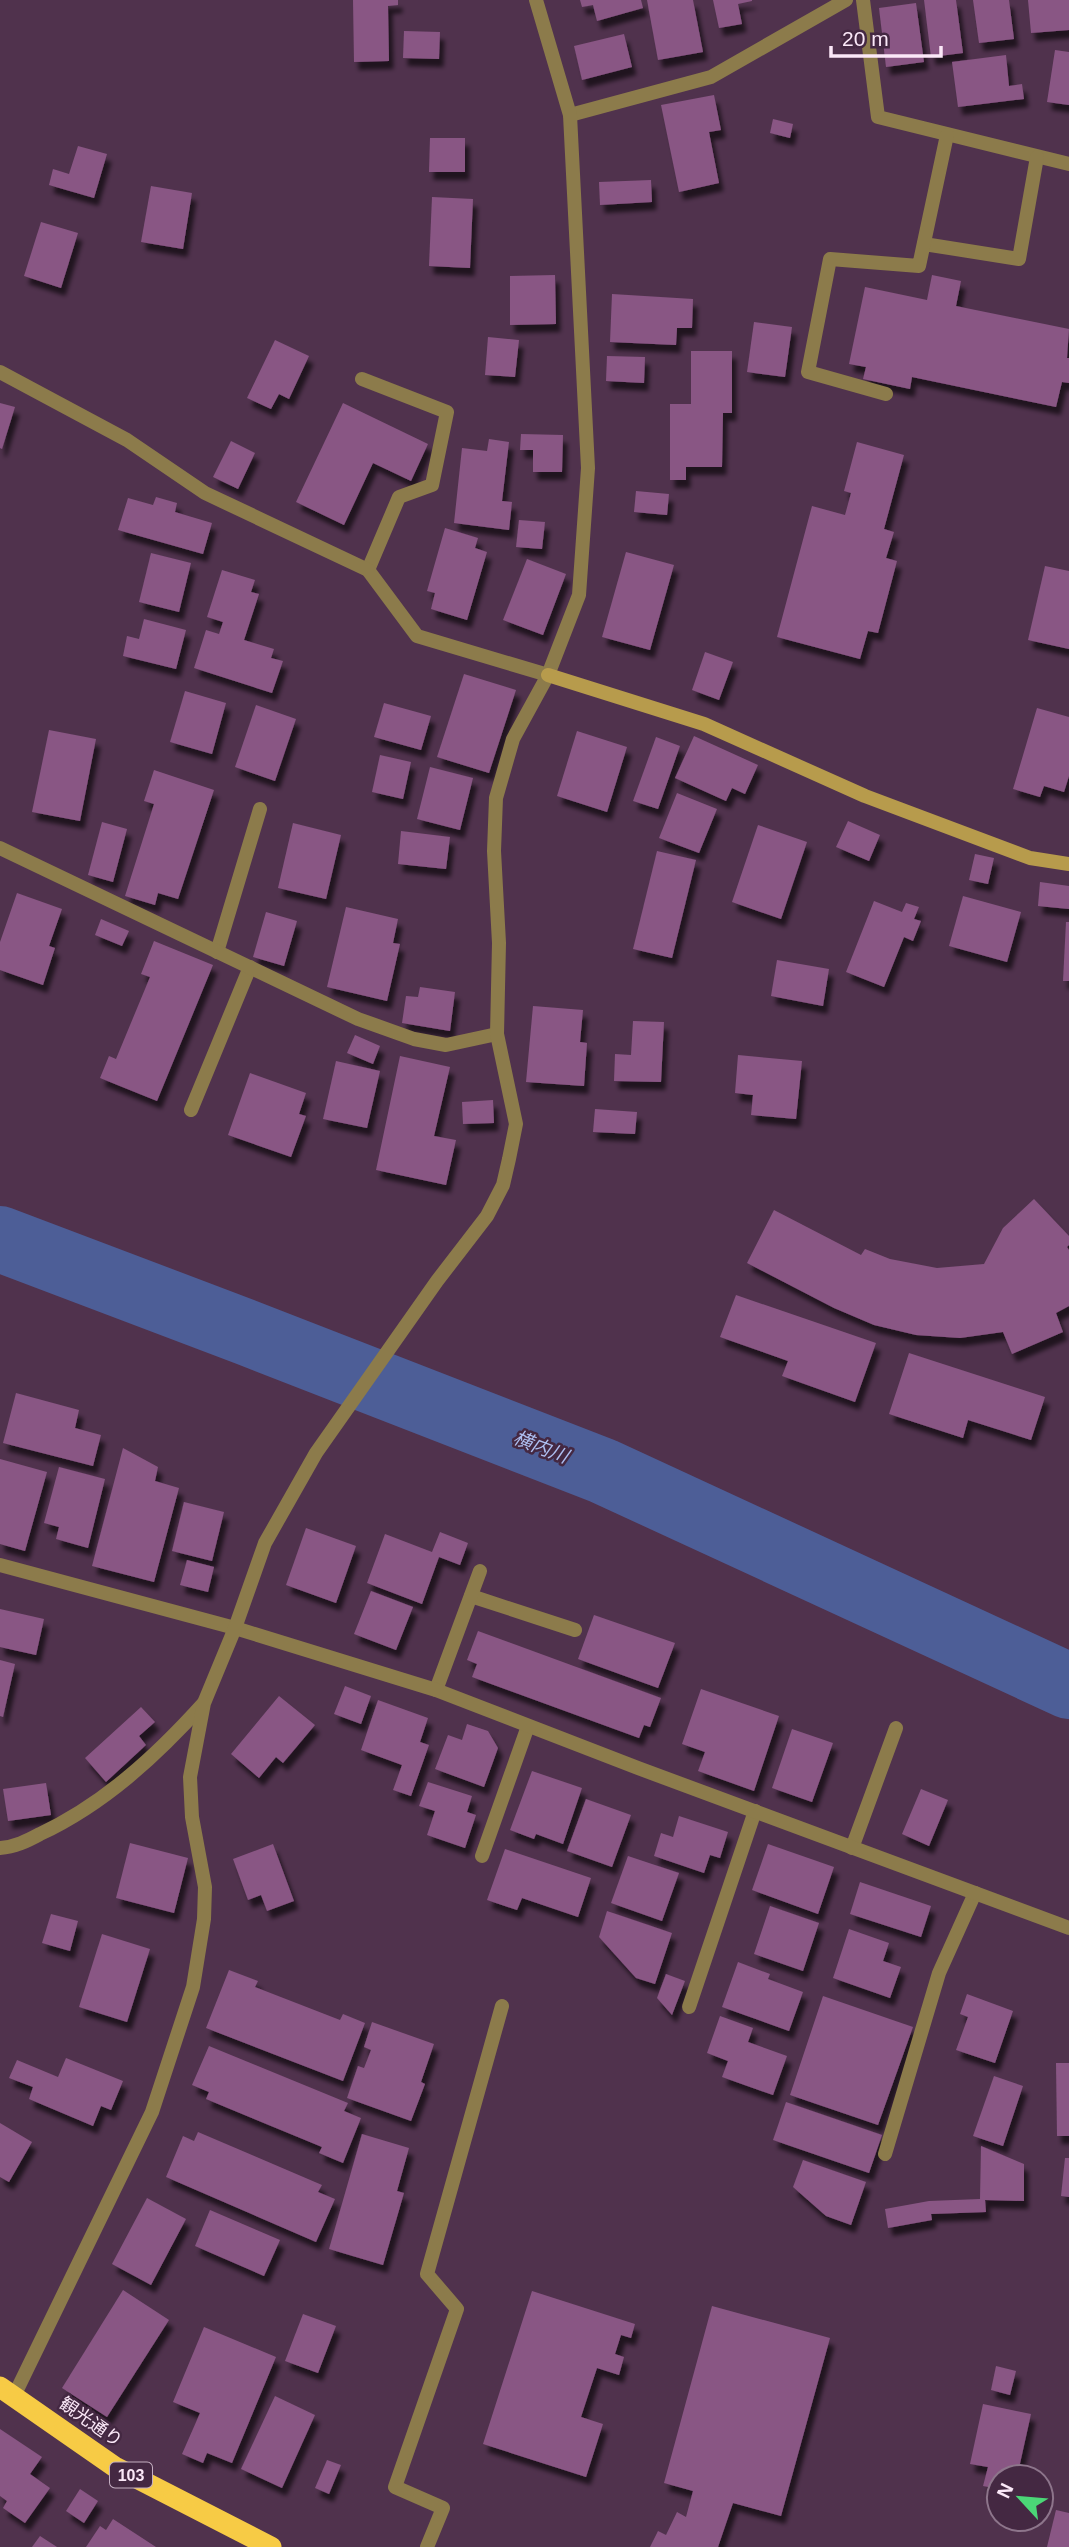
<svg xmlns="http://www.w3.org/2000/svg" width="1069" height="2547" font-family="Helvetica,'Noto Sans JP',sans-serif">
  <style>
    .lines { fill: none; stroke-linecap: round; stroke-linejoin: round }
    .river { stroke: #4d5e97; stroke-width: 66 }
    .building { fill: #895684; filter: url(#shadow) }
    .lane { stroke: #8c7b4b; stroke-width: 14 }
    .street { stroke: #8c7b4b; stroke-width: 14 }
    .secondary { stroke: #b79b4c; stroke-width: 14 }
    .highway { stroke: #f7cb45; stroke-width: 21 }
    .labels { text-anchor: middle; dominant-baseline: central; stroke-width: 5; stroke-linejoin: round; paint-order: stroke }
    .shield { fill: #442842; stroke: #c4aec1; stroke-width: 2 }
    .shield-label { font-size: 16px; font-weight: bold; fill: #fbe8f8 }
    .street-label { font-size: 18px; fill: #fbe8f8; stroke: #442842 }
    .water-label { font-size: 19px; font-style: italic; fill: #adbef0; stroke: #442842 }
  </style>
  <defs>
    <filter id="shadow"><feDropShadow dx="4.5" dy="8" stdDeviation="2" flood-color="#0009"/></filter>
  </defs>
  <rect width="100%" height="100%" fill="#50324d"/>
  <g class="lines">
    <polyline class="river" points="0,1239 248,1333 603,1471 1069,1686"/>
  </g>
  <g class="building">
    <polygon points="353,0 398,0 398,5 388,6 389,61 354,62"/>
    <polygon points="580,0 641,0 643,8 597,21 593,5 582,7"/>
    <polygon points="647,0 693,0 703,52 658,60"/>
    <polygon points="713,0 752,0 752,1 738,4 742,24 719,28"/>
    <polygon points="924,0 956,0 963,53 931,57"/>
    <polygon points="973,0 1009,0 1014,39 979,43"/>
    <polygon points="1028,0 1069,0 1069,30 1031,33"/>
    <polygon points="916,3 924,62 886,67 879,8"/>
    <polygon points="404,31 440,32 439,59 403,58"/>
    <polygon points="624,34 632,67 582,80 574,46"/>
    <polygon points="1055,50 1069,52 1069,105 1047,102"/>
    <polygon points="1006,55 1009,86 1022,84 1024,99 958,107 952,62"/>
    <polygon points="714,95 721,130 709,132 719,183 679,192 661,105"/>
    <polygon points="773,119 793,124 790,138 770,133"/>
    <polygon points="430,138 465,138 465,172 429,172"/>
    <polygon points="78,146 107,154 94,198 49,185 53,169 69,174"/>
    <polygon points="651,180 652,202 600,205 599,182"/>
    <polygon points="151,186 192,193 183,249 141,242"/>
    <polygon points="432,197 473,199 470,268 429,266"/>
    <polygon points="41,222 78,233 61,288 24,276"/>
    <polygon points="555,275 556,324 510,325 510,276"/>
    <polygon points="932,275 961,281 956,306 1069,329 1067,358 1069,358 1069,383 1062,382 1056,407 912,377 910,389 863,379 866,367 849,364 865,287 927,300"/>
    <polygon points="612,294 693,299 692,328 677,328 676,345 610,342"/>
    <polygon points="754,322 792,327 785,377 747,372"/>
    <polygon points="488,337 519,340 515,377 485,375"/>
    <polygon points="275,340 309,356 289,399 279,394 271,409 247,398"/>
    <polygon points="691,351 732,351 732,413 723,413 722,467 686,467 686,480 670,480 670,404 691,404"/>
    <polygon points="607,356 645,357 644,383 606,381"/>
    <polygon points="0,403 15,407 2,449 0,448"/>
    <polygon points="343,403 428,444 411,481 373,463 344,525 296,502"/>
    <polygon points="521,434 563,435 562,472 533,472 533,450 520,450"/>
    <polygon points="489,439 509,442 502,501 512,502 509,530 454,523 462,448 487,451"/>
    <polygon points="231,441 255,453 238,489 213,477"/>
    <polygon points="857,442 904,455 884,529 894,532 886,558 897,561 878,633 868,631 860,659 777,637 812,506 845,515 851,493 844,491"/>
    <polygon points="636,491 669,494 667,515 634,512"/>
    <polygon points="156,497 177,503 175,512 212,523 203,554 118,530 128,498 153,505"/>
    <polygon points="519,520 545,522 542,549 516,547"/>
    <polygon points="445,528 478,538 475,548 487,552 467,620 431,609 435,593 427,591"/>
    <polygon points="626,552 674,565 650,650 602,637"/>
    <polygon points="151,553 191,563 179,612 139,602"/>
    <polygon points="527,559 566,574 543,635 503,620"/>
    <polygon points="1045,566 1069,571 1069,649 1028,640"/>
    <polygon points="222,570 255,580 251,592 259,594 244,640 274,649 271,658 283,661 272,693 194,668 206,630 219,634 223,622 207,617"/>
    <polygon points="144,619 186,630 176,669 123,656 127,636 139,639"/>
    <polygon points="705,652 733,662 719,700 692,690"/>
    <polygon points="464,674 516,690 489,773 437,757"/>
    <polygon points="185,691 226,703 212,754 170,742"/>
    <polygon points="384,703 431,716 421,750 374,737"/>
    <polygon points="256,705 296,719 275,781 235,767"/>
    <polygon points="1037,708 1069,717 1069,776 1064,792 1044,786 1040,797 1013,789"/>
    <polygon points="49,730 96,739 80,821 32,812"/>
    <polygon points="577,731 627,747 607,812 557,796"/>
    <polygon points="694,736 758,765 745,794 732,788 726,801 675,778"/>
    <polygon points="656,737 680,746 658,809 633,801"/>
    <polygon points="380,755 411,762 403,799 372,792"/>
    <polygon points="430,767 473,778 460,830 417,819"/>
    <polygon points="154,770 214,790 178,899 158,893 155,905 125,896 154,804 144,801"/>
    <polygon points="677,793 717,809 699,853 659,838"/>
    <polygon points="848,821 880,835 869,861 836,847"/>
    <polygon points="102,822 127,829 113,882 88,875"/>
    <polygon points="293,823 341,835 326,899 278,888"/>
    <polygon points="758,825 807,842 781,919 732,902"/>
    <polygon points="401,831 450,837 446,869 398,864"/>
    <polygon points="657,851 696,860 672,958 633,949"/>
    <polygon points="975,854 994,858 988,884 969,880"/>
    <polygon points="1040,882 1069,886 1069,909 1038,906"/>
    <polygon points="17,893 62,909 49,946 55,948 43,985 0,970 0,942"/>
    <polygon points="963,896 1021,912 1007,962 949,946"/>
    <polygon points="874,901 902,912 906,903 919,907 914,919 921,921 913,941 904,937 884,987 846,972"/>
    <polygon points="346,907 398,919 393,943 400,944 387,1001 327,987"/>
    <polygon points="266,912 297,921 284,966 253,957"/>
    <polygon points="101,919 129,931 122,946 95,935"/>
    <polygon points="1066,922 1069,922 1069,981 1063,981"/>
    <polygon points="154,941 213,965 157,1101 100,1078 109,1056 116,1059 150,977 141,974"/>
    <polygon points="777,960 829,969 823,1006 771,996"/>
    <polygon points="420,987 455,992 450,1031 402,1023 406,996 418,997"/>
    <polygon points="533,1006 583,1010 580,1042 587,1043 584,1086 526,1082"/>
    <polygon points="633,1021 664,1022 661,1082 614,1081 615,1054 631,1055"/>
    <polygon points="355,1035 380,1046 373,1064 347,1053"/>
    <polygon points="738,1055 802,1061 796,1119 751,1115 753,1095 735,1093"/>
    <polygon points="400,1056 450,1067 434,1136 456,1140 446,1185 376,1170"/>
    <polygon points="336,1061 380,1071 367,1128 323,1119"/>
    <polygon points="250,1073 306,1093 299,1114 306,1116 291,1157 228,1135"/>
    <polygon points="493,1100 494,1123 463,1124 462,1102"/>
    <polygon points="595,1109 637,1112 635,1134 593,1132"/>
    <polygon points="1034,1199 1069,1236 1069,1245 1067,1247 1069,1250 1069,1306 1056,1313 1063,1332 1012,1354 1003,1332 960,1338 916,1335 874,1325 834,1308 747,1263 774,1210 861,1255 865,1249 890,1259 937,1268 984,1264 1003,1228"/>
    <polygon points="736,1295 876,1343 855,1402 782,1376 788,1361 720,1337"/>
    <polygon points="909,1353 1045,1397 1031,1440 968,1420 963,1438 889,1414"/>
    <polygon points="16,1393 79,1410 75,1428 101,1435 93,1466 3,1443"/>
    <polygon points="123,1448 158,1467 155,1481 179,1488 154,1582 92,1566"/>
    <polygon points="0,1459 47,1472 25,1551 0,1544"/>
    <polygon points="59,1467 105,1479 88,1548 56,1539 59,1527 44,1523"/>
    <polygon points="184,1502 224,1512 212,1561 172,1551"/>
    <polygon points="306,1528 356,1546 336,1603 286,1585"/>
    <polygon points="440,1532 468,1543 460,1565 439,1557 422,1604 367,1583 385,1534 432,1552"/>
    <polygon points="187,1560 214,1567 208,1592 180,1585"/>
    <polygon points="371,1591 413,1607 396,1650 354,1634"/>
    <polygon points="0,1609 44,1619 36,1655 0,1647"/>
    <polygon points="594,1615 675,1643 658,1688 578,1659"/>
    <polygon points="478,1631 661,1698 650,1727 644,1725 639,1738 472,1677 477,1664 467,1660"/>
    <polygon points="0,1660 15,1664 3,1717 0,1716"/>
    <polygon points="345,1686 371,1696 361,1724 334,1714"/>
    <polygon points="701,1689 779,1716 754,1791 698,1771 705,1752 682,1744"/>
    <polygon points="279,1696 315,1725 283,1763 276,1757 259,1778 231,1754"/>
    <polygon points="378,1700 428,1718 420,1742 429,1745 411,1796 393,1790 402,1765 361,1750"/>
    <polygon points="141,1707 155,1722 139,1736 146,1745 106,1782 85,1758"/>
    <polygon points="467,1724 488,1731 498,1748 484,1787 435,1769 448,1735 462,1740"/>
    <polygon points="792,1729 833,1743 812,1802 772,1788"/>
    <polygon points="532,1771 582,1788 563,1844 536,1834 534,1839 510,1830"/>
    <polygon points="428,1782 472,1796 467,1812 476,1815 465,1848 427,1835 435,1811 419,1806"/>
    <polygon points="46,1783 51,1815 8,1821 3,1789"/>
    <polygon points="921,1789 948,1800 929,1846 902,1834"/>
    <polygon points="586,1799 631,1815 612,1867 567,1851"/>
    <polygon points="679,1816 728,1832 720,1858 710,1855 704,1873 654,1856 661,1833 673,1837"/>
    <polygon points="130,1843 188,1858 174,1913 116,1898"/>
    <polygon points="273,1844 294,1901 267,1911 261,1895 248,1900 233,1859"/>
    <polygon points="768,1844 834,1867 818,1914 752,1890"/>
    <polygon points="505,1849 591,1878 578,1917 522,1898 517,1910 487,1900"/>
    <polygon points="628,1856 679,1873 662,1921 611,1903"/>
    <polygon points="860,1882 931,1906 921,1937 850,1914"/>
    <polygon points="770,1906 819,1923 803,1971 754,1954"/>
    <polygon points="607,1911 672,1933 655,1984 636,1978 599,1937"/>
    <polygon points="51,1914 78,1921 70,1951 42,1943"/>
    <polygon points="849,1929 889,1943 883,1961 901,1967 890,1998 833,1978"/>
    <polygon points="102,1934 150,1949 127,2022 79,2007"/>
    <polygon points="738,1962 770,1974 768,1979 803,1992 789,2031 722,2007"/>
    <polygon points="229,1970 258,1981 255,1987 340,2020 343,2014 365,2023 343,2081 206,2028"/>
    <polygon points="666,1974 685,1981 672,2015 657,1998"/>
    <polygon points="967,1994 1013,2011 995,2063 956,2050 968,2017 960,2014"/>
    <polygon points="823,1996 913,2027 878,2125 790,2095"/>
    <polygon points="720,2016 753,2028 748,2042 787,2056 773,2095 722,2077 728,2061 707,2053"/>
    <polygon points="372,2022 434,2044 421,2082 425,2084 411,2121 347,2098 358,2066 364,2068 371,2050 364,2047"/>
    <polygon points="209,2046 348,2103 344,2111 361,2118 343,2163 319,2153 322,2147 206,2099 209,2092 192,2085"/>
    <polygon points="66,2058 123,2081 111,2110 101,2106 93,2126 29,2099 33,2087 9,2078 17,2060 58,2077"/>
    <polygon points="1056,2063 1069,2063 1069,2136 1057,2136"/>
    <polygon points="994,2076 1023,2086 1003,2146 973,2136"/>
    <polygon points="786,2102 882,2135 869,2173 773,2140"/>
    <polygon points="0,2123 32,2142 9,2182 0,2177"/>
    <polygon points="198,2132 322,2185 318,2192 335,2199 316,2242 166,2177 183,2136 194,2141"/>
    <polygon points="362,2134 409,2148 397,2191 404,2193 383,2265 329,2249"/>
    <polygon points="981,2146 1024,2164 1024,2201 985,2200 986,2212 931,2214 932,2220 888,2228 885,2209 929,2201 980,2199"/>
    <polygon points="1065,2158 1069,2158 1069,2197 1061,2196"/>
    <polygon points="803,2160 866,2182 851,2225 826,2216 793,2187"/>
    <polygon points="147,2198 186,2219 151,2285 112,2264"/>
    <polygon points="210,2210 280,2240 264,2276 195,2246"/>
    <polygon points="123,2290 169,2320 107,2417 62,2388"/>
    <polygon points="532,2291 635,2324 631,2338 621,2335 615,2354 624,2357 619,2375 597,2368 581,2417 603,2424 586,2477 483,2444"/>
    <polygon points="712,2306 830,2338 781,2516 733,2503 718,2547 650,2547 658,2531 666,2535 677,2512 686,2517 693,2491 664,2483"/>
    <polygon points="303,2314 336,2326 318,2373 285,2361"/>
    <polygon points="204,2327 276,2357 232,2463 207,2453 203,2463 182,2454 200,2413 173,2402"/>
    <polygon points="996,2366 1016,2371 1010,2395 991,2390"/>
    <polygon points="275,2396 315,2415 282,2488 241,2469"/>
    <polygon points="983,2404 1031,2414 1017,2477 999,2477 999,2489 983,2486 988,2467 970,2464"/>
    <polygon points="0,2429 42,2457 30,2474 50,2488 25,2523 3,2508 7,2501 0,2496"/>
    <polygon points="327,2460 341,2465 329,2494 315,2488"/>
    <polygon points="80,2489 98,2501 84,2523 66,2511"/>
    <polygon points="1056,2510 1069,2513 1069,2547 1047,2547"/>
    <polygon points="113,2519 156,2547 86,2547 100,2526 106,2530"/>
    <polygon points="40,2536 57,2547 32,2547"/>
  </g>
  <g class="lines">
    <g class="lane">
      <polyline points="863,0 878,117 1069,164"/>
      <polyline points="924,244 1019,259 1037,157"/>
      <polyline points="362,379 447,412 432,485 399,497 368,570"/>
      <polyline points="886,394 808,372 830,259 919,266 947,135"/>
      <polyline points="217,952 260,809"/>
      <polyline points="191,1110 250,967"/>
      <polyline points="471,1596 575,1630"/>
      <polyline points="436,1690 480,1571"/>
      <polyline points="852,1848 896,1728"/>
      <polyline points="482,1856 528,1726"/>
      <polyline points="689,2007 755,1811"/>
      <polyline points="885,2154 939,1973 975,1893"/>
      <polyline points="427,2547 443,2508 395,2487 457,2309 427,2274 502,2006"/>
    </g>
    <g class="street">
      <polyline points="570,115 711,77 846,0"/>
      <polyline points="0,372 127,440 205,493 368,570 417,636 548,675"/>
      <polyline points="0,848 358,1019 414,1039 446,1045 497,1034"/>
      <polyline points="0,1565 235,1628 436,1690 638,1768 1069,1928"/>
      <path d="M0,1848C15,1847 27,1841 40,1834C104,1804 156,1756 203,1704"/>
      <polyline points="14,2396 152,2112 193,1987 204,1919 205,1887 192,1817 190,1777 204,1703 235,1628 265,1543 316,1453 437,1281 487,1216 503,1185 509,1159 516,1124 497,1034 499,943 494,851 496,798 513,739 548,675 579,595 588,468 570,115 536,0"/>
    </g>
    <polyline class="secondary" points="548,675 704,724 865,796 1030,858 1069,864"/>
    <polyline class="highway" points="0,2387 115,2467 271,2547"/>
  </g>
  <g class="labels">
    <rect class="shield" x="110" y="2462.5" width="42" height="25" rx="5"/>
    <g class="shield-label">
      <text x="131" y="2475">103</text>
    </g>
    <g class="street-label">
      <text transform="translate(91 2422) rotate(35)">観光通り</text>
    </g>
    <g class="water-label">
      <text transform="translate(541 1447) rotate(21)">横内川</text>
    </g>
  </g>
  <g transform="translate(1020 2498) rotate(296)"><circle r="33" fill="#442842" stroke="#8d758b" stroke-width="2"/>
  <path d="M0-5L12 26L0 18L-12 26Z" fill="#4bd677"/>
  <text y="-10" font-size="19" font-weight="bold" text-anchor="middle" fill="#fbe8f8">N</text>
  </g>
  <path d="M831 46v10h110v-10" fill="none" stroke="#fbe8f8" stroke-width="3.5"/>
  <text x="842" y="46" font-size="21" fill="#fbe8f8" stroke="#442842" stroke-width="5" paint-order="stroke">20 m</text>
</svg>
